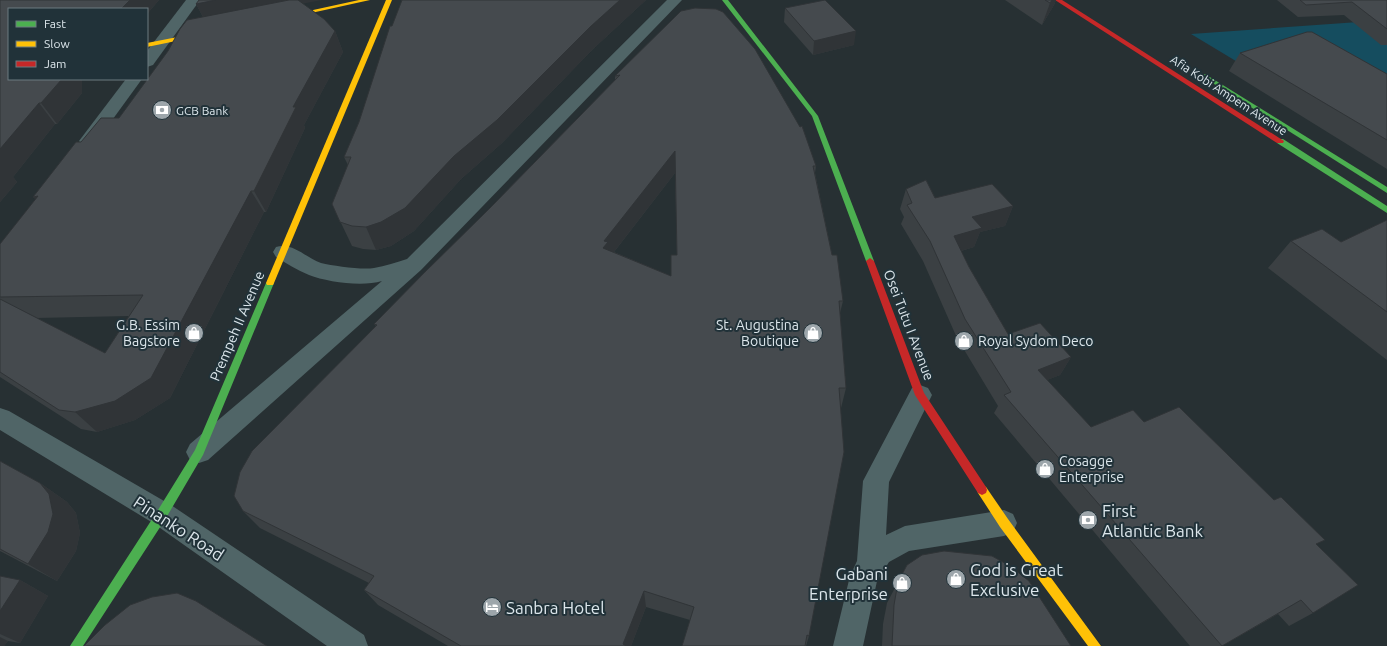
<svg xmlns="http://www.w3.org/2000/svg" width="1387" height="646" font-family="Ubuntu,sans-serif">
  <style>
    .green { fill: #154d5f }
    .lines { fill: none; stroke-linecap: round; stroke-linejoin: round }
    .street { fill: #506567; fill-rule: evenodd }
    .fast { fill: #4caf50; fill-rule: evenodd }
    .slow { fill: #ffc107; fill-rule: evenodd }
    .jam { fill: #c62828; fill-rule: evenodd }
    .wall { fill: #3b4043; fill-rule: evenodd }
    .shaded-wall { fill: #303437 }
    .building { fill: #454a4e; stroke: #303437; fill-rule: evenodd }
    .labels { text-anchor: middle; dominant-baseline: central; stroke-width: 4; stroke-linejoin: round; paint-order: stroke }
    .far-street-label { font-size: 12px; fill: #dce6eb; stroke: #213239 }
    .far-poi-label { font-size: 12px; fill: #dce6eb; stroke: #213239; text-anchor: start }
    .poi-label { font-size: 14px; fill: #dce6eb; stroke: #213239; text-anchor: end }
    .street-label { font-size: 14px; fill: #dce6eb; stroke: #213239 }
    .near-poi-label { font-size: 17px; fill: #dce6eb; stroke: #213239; text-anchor: start }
    .near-street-label { font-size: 17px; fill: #dce6eb; stroke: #213239 }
  </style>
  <rect width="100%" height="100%" fill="#273033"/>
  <polygon class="green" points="1387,20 1387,152 1191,34"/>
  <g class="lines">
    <g class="street">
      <polygon points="186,0 200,0 153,65 147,67 147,51"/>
      <path d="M667,0H682L421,270L208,460L199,463L190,460L186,452L190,444L382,281C362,287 327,282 309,275C297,270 286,263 276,257L273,252L276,247C293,242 306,258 321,263C334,266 362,270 374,268C385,266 397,262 407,259Z"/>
      <polygon points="126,79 142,79 94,145 88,146 82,145 79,141"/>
      <polygon points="920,385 928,388 932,395 889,482 886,535 905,526 1004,510 1013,514 1017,523 1013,532 1004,536 909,551 889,562 877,581 863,646 833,646 850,576 857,561 863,481 912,388"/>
      <polygon points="0,408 9,411 171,505 364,635 368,646 327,646 153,523 0,430"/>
    </g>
    <g class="fast">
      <polygon points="722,0 728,0 818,116 874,261 873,263 870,264 866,261 812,116"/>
      <polygon points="1205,74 1387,187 1387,193 1203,77 1202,76"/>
      <polygon points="1277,139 1283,139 1387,206 1387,213 1277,143"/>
      <polygon points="270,280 274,283 203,455 166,518 83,646 70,646 158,510 195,450 266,283"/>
    </g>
    <g class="slow">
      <polygon points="359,0 370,0 284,19 281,17"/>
      <polygon points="386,0 392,0 274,283 273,285 267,285 266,283"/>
      <polygon points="203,32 205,33 205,35 147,47 147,43"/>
      <polygon points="982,485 986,487 1008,519 1101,646 1088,646 1000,527 978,493 977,490 978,487"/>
    </g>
    <g class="jam">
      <polygon points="1055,0 1062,0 1284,141 1283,143 1277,143"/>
      <polygon points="870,258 874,261 924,393 986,487 987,490 986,493 982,495 978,493 915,395 866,261"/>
    </g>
  </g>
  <g class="wall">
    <polygon points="0,0 159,0 147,14 147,9 9,9 82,93 57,124 55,124 13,177 17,182 0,202"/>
    <polygon points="402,0 646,0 593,49 502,143 461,179 414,231 391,246 376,250 363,249 352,246 332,204 348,165 344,157 359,122"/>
    <polygon points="1005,0 1056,0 1054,5 1042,25"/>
    <polygon points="1277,0 1387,0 1387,45 1381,45 1344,15 1298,17"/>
    <path d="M196,4H303L335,31L343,52L304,125L305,128L266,212H264L170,398L135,420L97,432L81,429L0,377V244L36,199L33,197L81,142L119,118L203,17ZM129,316L105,353L36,318Z"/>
    <polygon points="785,8 854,45 813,55 784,22"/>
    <path d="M681,11L816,166L815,173L832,255L843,301L840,313L846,388L841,408L809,636L806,646H682L690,620L646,607L631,646H448L378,605L364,590L369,583L260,528L243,511L376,326L374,324L490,208L615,80V76ZM675,173L677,255L671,276L614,252Z"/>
    <polygon points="1240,53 1387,74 1387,169 1229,71"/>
    <polygon points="906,189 935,198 1013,206 1005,226 980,232 974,247 961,251 969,267 1008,334 1071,357 1060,375 1047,380 1091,427 1144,422 1317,545 1313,613 1289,626 1278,614 1222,646 1190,646 994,413 998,406 957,338 923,261 901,224 904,217 900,209"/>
    <polygon points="1387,220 1387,360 1268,268 1291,241 1341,242"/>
    <polygon points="0,461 40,483 67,502 76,513 80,533 76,551 57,581 0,551"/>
    <polygon points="907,565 1071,646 882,646 883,624 887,603"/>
    <polygon points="0,576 20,580 48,596 20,643 8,641 4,646 0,646"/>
  </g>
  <g class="shaded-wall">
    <polygon points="130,0 159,0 147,14 147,9 121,9"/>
    <polygon points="216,0 322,0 291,6 208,26 196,4"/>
    <polygon points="620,0 646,0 593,49 502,143 461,179 414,231 391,246 376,250 366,227 454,156 590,27"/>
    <polygon points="1052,0 1056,0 1054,5 1042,25 1050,3"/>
    <polygon points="335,31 343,52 304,125 305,128 266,212 254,191 293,107"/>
    <polygon points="856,31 854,45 813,55 814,41"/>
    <polygon points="62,79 82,79 82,93 57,124 41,103"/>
    <polygon points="39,103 55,124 13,177 17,182 0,202 0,149"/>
    <polygon points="675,151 675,173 610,257 603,248 604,241"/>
    <polygon points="251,191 264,212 170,398 135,420 97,432 75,412"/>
    <polygon points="38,196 52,218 33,197"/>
    <polygon points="1013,206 1005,226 980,232 974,247 947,255 954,236 972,217"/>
    <polygon points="1071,357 1060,375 1027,388 1038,370"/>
    <polygon points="40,483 67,502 76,513 80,533 76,551 57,581 28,564"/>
    <polygon points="20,580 48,596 20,643 0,634 0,611"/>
    <polygon points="644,591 646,607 631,646 624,646 623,644"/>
    <polygon points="0,637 8,641 4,646 0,646"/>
  </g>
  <g class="building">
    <polygon points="0,0 130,0 121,9 9,9 9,79 62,79 41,103 39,103 0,149"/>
    <polygon points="199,0 216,0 196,4"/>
    <polygon points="289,0 298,0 324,19 335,31 293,107 296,107 254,191 251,191 151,378 115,401 75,412 59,410 0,372 0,299 105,353 143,295 0,297 0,244 38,196 33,197 76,142 81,142 101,118 119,118 168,51 180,29 187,20"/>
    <polygon points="402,0 620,0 590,27 497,120 454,156 405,208 381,222 366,227 352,226 340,222 332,204 351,157 344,157 359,122 390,26 392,26"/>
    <polygon points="825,0 856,31 814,41 785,8"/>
    <polygon points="1045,0 1052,0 1050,3"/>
    <polygon points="1300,0 1387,0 1387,29 1352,2 1306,5"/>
    <path d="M695,8L716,9L723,12L755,49L800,127L802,126L816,166H813L832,255H837L843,301H839L846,388H839L844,452L809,636L807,635L805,646H682L694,607L644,591L623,644L626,646H461L364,590L374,576L243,511L234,496L240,472L252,451L377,325L374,324L425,272L490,208L620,75L615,76L681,11ZM675,151L677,255H671V276L603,248L608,242L604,241Z"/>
    <polygon points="1307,32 1312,32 1387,74 1387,140 1240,53"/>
    <polygon points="926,180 935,198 992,184 1013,206 972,217 982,228 954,236 969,267 1008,334 1040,323 1071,357 1038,370 1091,427 1133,410 1144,422 1179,407 1274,500 1281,497 1325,540 1316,544 1358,585 1313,613 1301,600 1222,646 1004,395 1011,392 965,319 930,241 907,205 912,203 906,189"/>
    <polygon points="1387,220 1387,312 1291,241 1322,229 1341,242"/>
    <polygon points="0,461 40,483 49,494 53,514 48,532 28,564 0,549"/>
    <polygon points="944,551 992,556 1010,566 1029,581 1071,646 892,646 894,605 898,582 907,565 922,555"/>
    <polygon points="0,576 20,580 0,611"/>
    <polygon points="177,593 196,601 267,646 84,646 105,625 130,605 152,597"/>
  </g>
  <defs>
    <symbol id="bank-disc" viewBox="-11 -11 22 22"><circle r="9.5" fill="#9da6ab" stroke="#213239"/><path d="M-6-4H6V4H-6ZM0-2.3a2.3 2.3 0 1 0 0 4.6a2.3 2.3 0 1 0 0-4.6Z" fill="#fff"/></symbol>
    <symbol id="shop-disc" viewBox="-11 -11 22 22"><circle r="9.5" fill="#9da6ab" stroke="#213239"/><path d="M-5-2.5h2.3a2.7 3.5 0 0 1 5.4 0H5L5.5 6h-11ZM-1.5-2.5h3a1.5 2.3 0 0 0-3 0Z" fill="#fff"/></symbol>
    <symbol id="hotel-disc" viewBox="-11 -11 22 22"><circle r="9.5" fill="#9da6ab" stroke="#213239"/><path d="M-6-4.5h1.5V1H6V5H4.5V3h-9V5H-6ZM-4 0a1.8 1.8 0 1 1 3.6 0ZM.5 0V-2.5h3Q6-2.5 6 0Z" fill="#fff"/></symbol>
  </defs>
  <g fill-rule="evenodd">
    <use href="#bank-disc" x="151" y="99" width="22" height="22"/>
    <use href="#shop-disc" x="183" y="322" width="22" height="22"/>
    <use href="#shop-disc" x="802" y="322" width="22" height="22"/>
    <use href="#shop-disc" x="953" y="330" width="22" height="22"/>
    <use href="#shop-disc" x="1034" y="458" width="22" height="22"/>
    <use href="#bank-disc" x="1077" y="509" width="22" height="22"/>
    <use href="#shop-disc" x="945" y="568" width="22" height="22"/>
    <use href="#shop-disc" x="891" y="572" width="22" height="22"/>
    <use href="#hotel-disc" x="481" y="596" width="22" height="22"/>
  </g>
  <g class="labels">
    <g class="far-street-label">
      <text transform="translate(1229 95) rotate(33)">Afia Kobi Ampem Avenue</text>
    </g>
    <g class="far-poi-label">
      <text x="176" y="110">GCB Bank</text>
    </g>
    <g class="poi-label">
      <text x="180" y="325">G.B. Essim<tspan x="180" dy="16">Bagstore</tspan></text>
      <text x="799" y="325">St. Augustina<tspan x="799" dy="16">Boutique</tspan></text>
      <text x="978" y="341" text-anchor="start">Royal Sydom Deco</text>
      <text x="1059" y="461" text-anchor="start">Cosagge<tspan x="1059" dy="16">Enterprise</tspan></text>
    </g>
    <g class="street-label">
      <text transform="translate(909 325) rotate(69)">Osei Tutu I Avenue</text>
      <text transform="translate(237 326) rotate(-67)">Prempeh II Avenue</text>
    </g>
    <g class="near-poi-label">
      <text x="1102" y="510">First<tspan x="1102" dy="20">Atlantic Bank</tspan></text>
      <text x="970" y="569">God is Great<tspan x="970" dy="20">Exclusive</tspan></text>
      <text x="888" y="573" text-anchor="end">Gabani<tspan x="888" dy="20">Enterprise</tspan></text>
      <text x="506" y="607">Sanbra Hotel</text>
    </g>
    <g class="near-street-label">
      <text transform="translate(179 528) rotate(33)">Pinanko Road</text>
    </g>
  </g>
  <rect x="8" y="8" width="140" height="72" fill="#213239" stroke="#6c7a80"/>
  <rect x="16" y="21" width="20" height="6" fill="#4caf50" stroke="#6c7a80"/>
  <text x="44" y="28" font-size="12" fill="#dce6eb">Fast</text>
  <rect x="16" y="41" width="20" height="6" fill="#ffc107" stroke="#6c7a80"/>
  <text x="44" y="48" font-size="12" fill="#dce6eb">Slow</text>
  <rect x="16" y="61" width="20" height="6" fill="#c62828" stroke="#6c7a80"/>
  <text x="44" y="68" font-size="12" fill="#dce6eb">Jam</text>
</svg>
